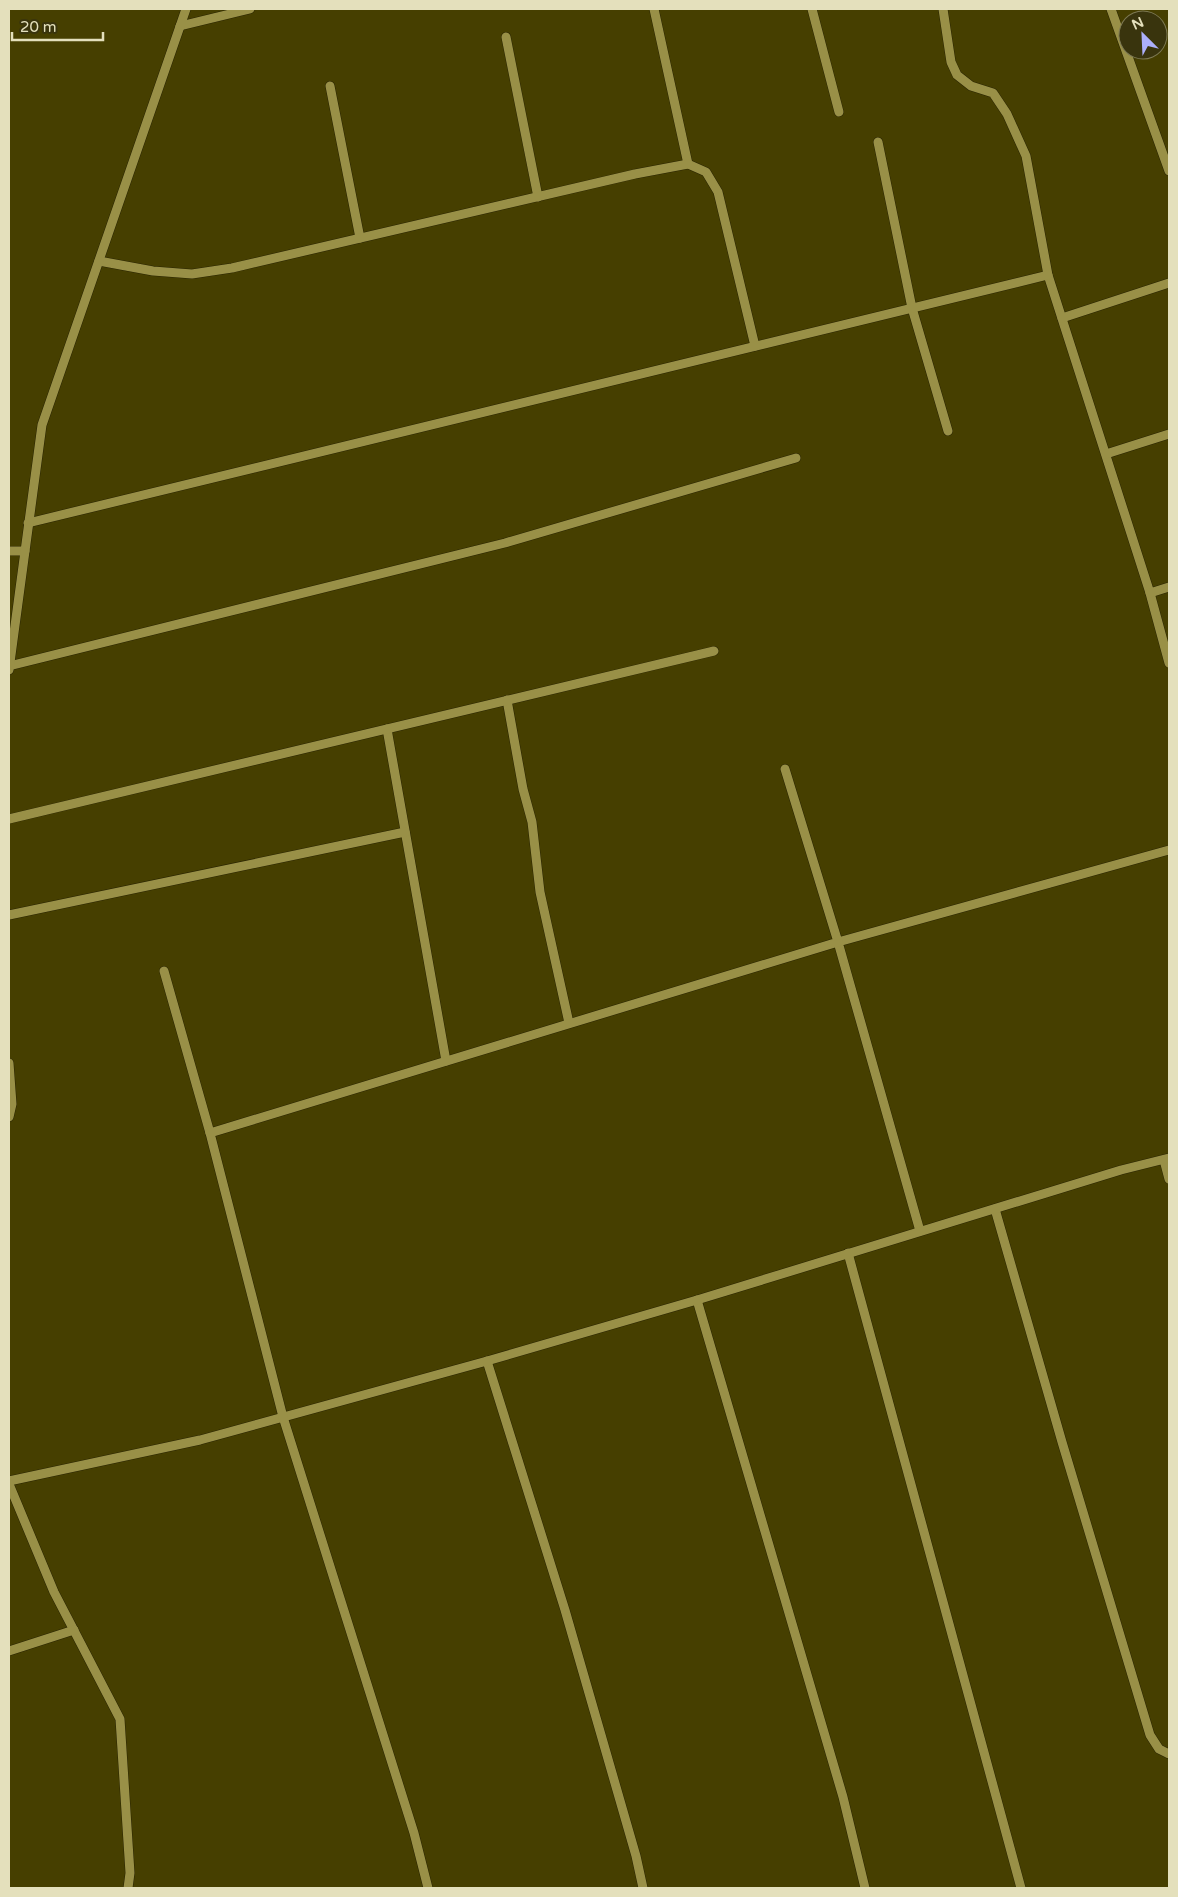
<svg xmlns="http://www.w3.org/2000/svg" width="1178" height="1897" font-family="'Varela Round',sans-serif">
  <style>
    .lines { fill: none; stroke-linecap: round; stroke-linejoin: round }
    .minor-casing { stroke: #2a2500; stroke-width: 10 }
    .minor { stroke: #999047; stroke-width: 9 }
  </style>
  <rect width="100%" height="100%" fill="#463f00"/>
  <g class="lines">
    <defs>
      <g id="minor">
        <polyline points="654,9 688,164"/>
        <polyline points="812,9 839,112"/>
        <polyline points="943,9 951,62 957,75 971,86 993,93 1007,114 1026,156 1048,275 1150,593 1169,663"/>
        <polyline points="1111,9 1169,171"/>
        <polyline points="180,26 250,9"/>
        <polyline points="506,37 538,197"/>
        <polyline points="330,86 360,238"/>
        <polyline points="878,142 912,308 948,431"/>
        <polyline points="99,261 153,271 192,274 232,268 635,174 688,164 706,172 718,192 755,346"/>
        <polyline points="1062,318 1169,283"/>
        <polyline points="1106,454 1169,434"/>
        <polyline points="28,523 1048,275"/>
        <polyline points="9,551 25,551"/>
        <polyline points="1150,593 1169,587"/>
        <polyline points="9,666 505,543 796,458"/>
        <polyline points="9,670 42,425 186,9"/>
        <polyline points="507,700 523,789 532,822 540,892 569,1023"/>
        <polyline points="387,729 446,1061"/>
        <polyline points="9,819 714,651"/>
        <polyline points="9,915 405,832"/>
        <polyline points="164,971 210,1133"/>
        <polyline points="9,1063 12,1104 9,1117"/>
        <polyline points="1164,1160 1169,1179"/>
        <polyline points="995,1209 1062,1442 1150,1735 1159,1749 1169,1754"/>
        <polyline points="920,1231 838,942 1169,850"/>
        <polyline points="848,1253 1021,1888"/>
        <polyline points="697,1300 843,1797 865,1888"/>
        <polyline points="487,1361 565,1610 636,1856 643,1888"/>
        <polyline points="9,1481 200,1440 487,1361 697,1300 1121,1170 1169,1158"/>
        <polyline points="9,1484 54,1592 120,1719 130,1873 128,1888"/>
        <polyline points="9,1651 74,1630"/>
        <polyline points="428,1888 414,1833 283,1417 210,1133 838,942 785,769"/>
      </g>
    </defs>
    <use href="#minor" class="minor-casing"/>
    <use href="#minor" class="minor"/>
  </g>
  <rect width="1178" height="1897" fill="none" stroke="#e4e0bc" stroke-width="20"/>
  <g transform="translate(1143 35) rotate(336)"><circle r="24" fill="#39340d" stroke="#7d7953"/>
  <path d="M0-4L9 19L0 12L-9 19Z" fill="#acaffb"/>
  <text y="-8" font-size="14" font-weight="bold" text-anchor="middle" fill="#e4e0bc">N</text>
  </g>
  <path d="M12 32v8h91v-8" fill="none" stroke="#e4e0bc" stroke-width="2.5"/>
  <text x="20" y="32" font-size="15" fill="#e4e0bc" stroke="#39340d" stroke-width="4" paint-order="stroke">20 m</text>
</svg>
